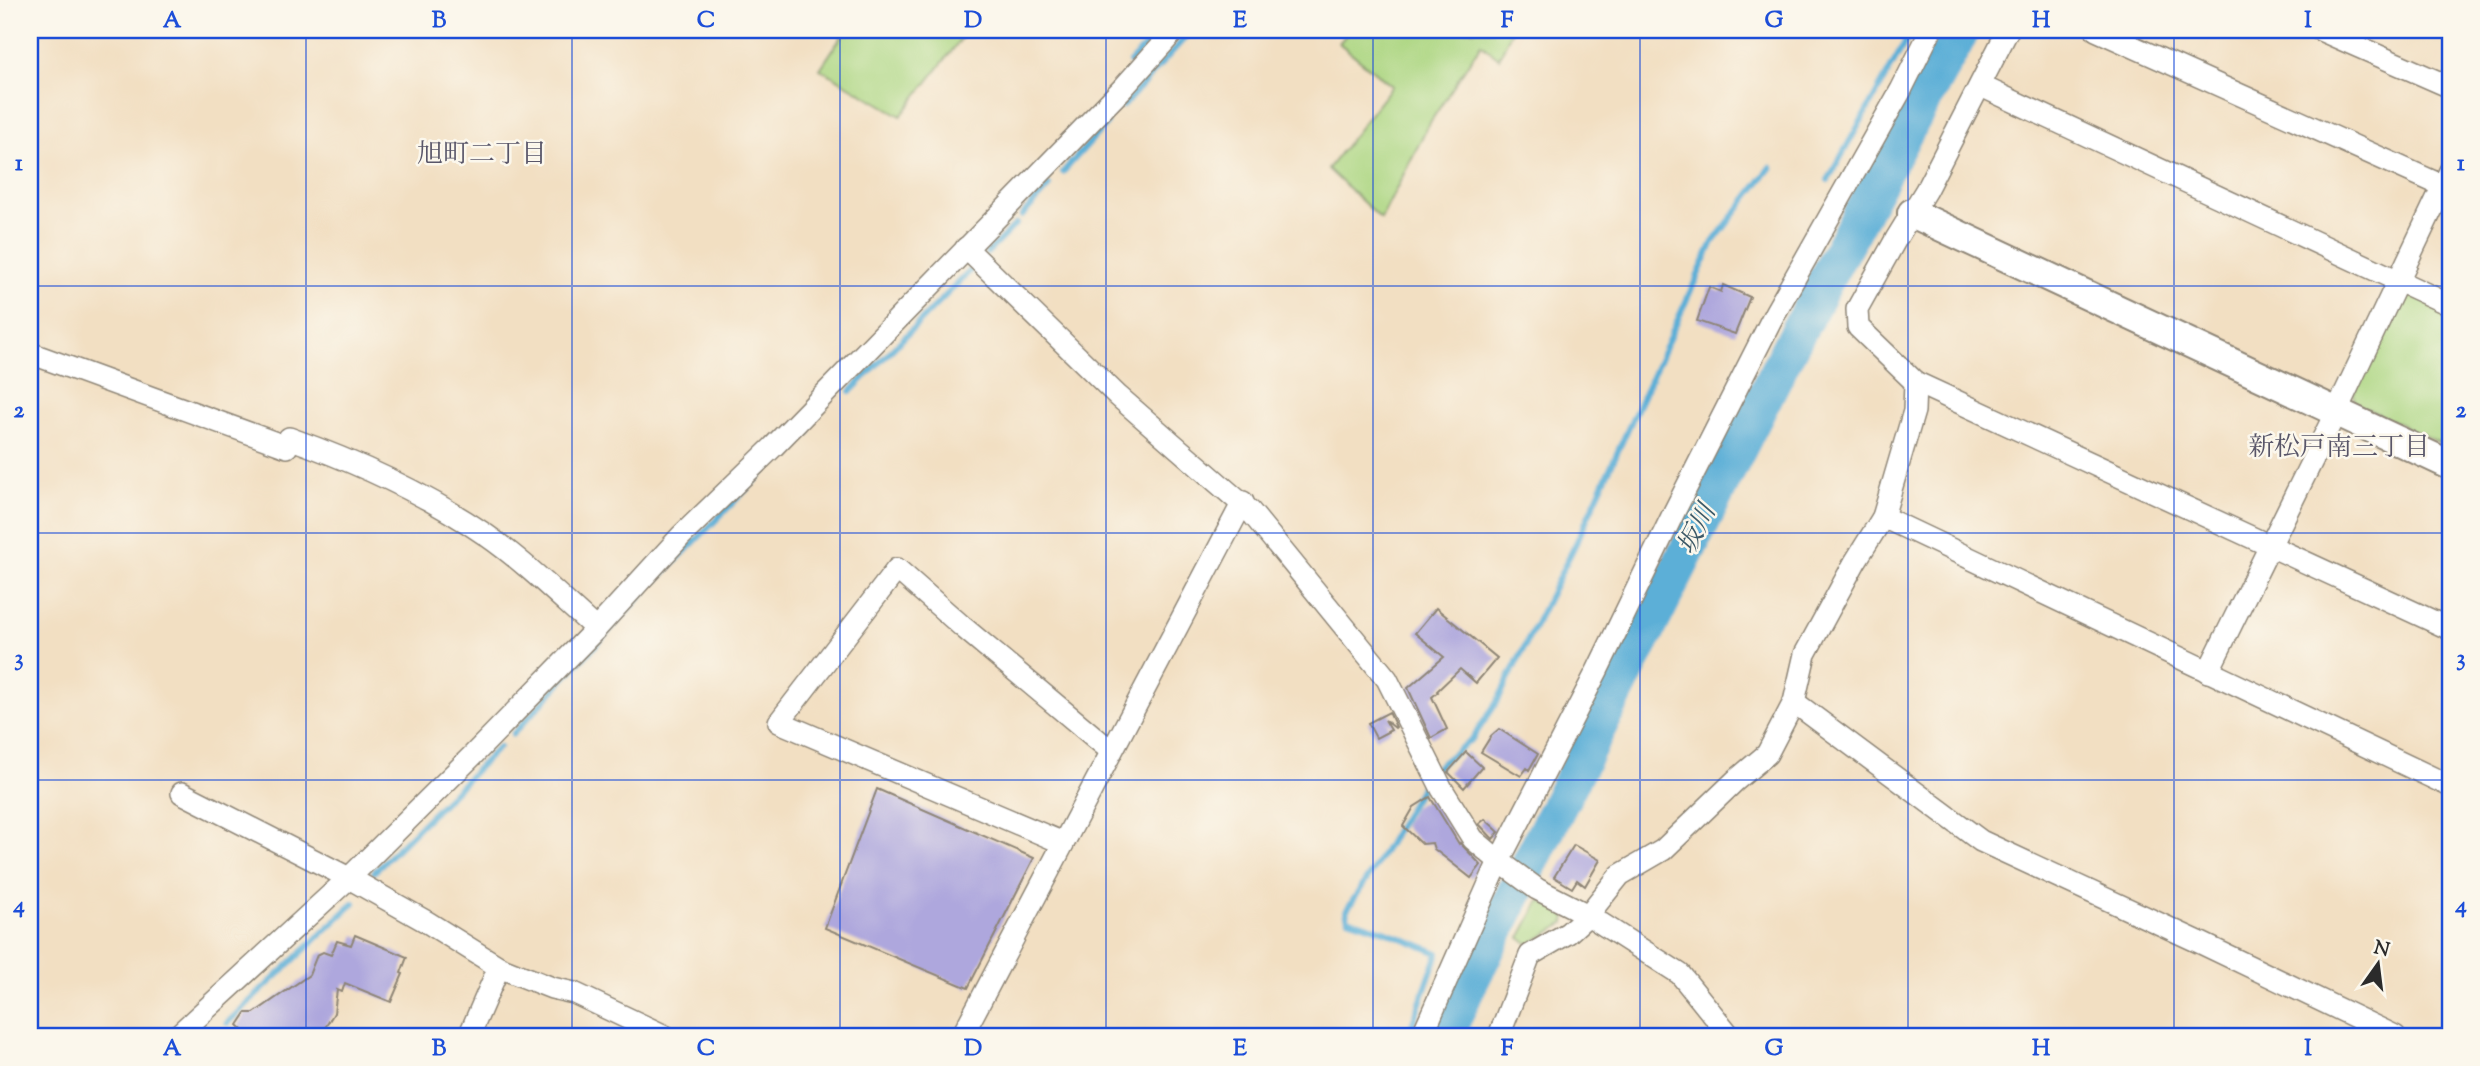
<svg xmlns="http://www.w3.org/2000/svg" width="2480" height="1066" font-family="'Sorts Mill Goudy','Noto Serif JP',serif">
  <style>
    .green { fill: #acd681; stroke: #6c8056; stroke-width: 2 }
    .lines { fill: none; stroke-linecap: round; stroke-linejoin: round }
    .stream { stroke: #5cafd7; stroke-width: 6 }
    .river { stroke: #5cafd7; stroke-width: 37 }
    .building { fill: #aea7dd }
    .street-casing { stroke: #8e8576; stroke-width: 24 }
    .secondary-casing { stroke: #8e8576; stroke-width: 32 }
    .street { stroke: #fff; stroke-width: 21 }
    .secondary { stroke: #fff; stroke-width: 28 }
    .grid { fill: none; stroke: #1d4ed8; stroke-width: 2; stroke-opacity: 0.55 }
    .labels { text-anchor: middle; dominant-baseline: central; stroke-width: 5; stroke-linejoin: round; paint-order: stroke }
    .neighbourhood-label { font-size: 26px; fill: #595669; stroke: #fbf7ec }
    .water-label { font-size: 26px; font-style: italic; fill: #3c5967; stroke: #fbf7ec }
    .neatline { fill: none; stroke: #1d4ed8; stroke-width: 2.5 }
    .grid-label { font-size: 23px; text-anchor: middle; font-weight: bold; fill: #1d4ed8 }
  </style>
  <rect width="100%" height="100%" fill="#fbf7ec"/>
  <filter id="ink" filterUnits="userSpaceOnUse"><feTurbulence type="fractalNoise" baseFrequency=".0143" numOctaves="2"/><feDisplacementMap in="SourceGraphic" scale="14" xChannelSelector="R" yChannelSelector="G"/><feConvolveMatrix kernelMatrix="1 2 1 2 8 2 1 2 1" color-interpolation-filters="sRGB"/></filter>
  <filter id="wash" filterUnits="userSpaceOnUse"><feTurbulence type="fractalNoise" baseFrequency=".00686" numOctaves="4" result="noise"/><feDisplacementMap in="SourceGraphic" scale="28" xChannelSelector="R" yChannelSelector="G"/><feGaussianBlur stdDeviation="1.57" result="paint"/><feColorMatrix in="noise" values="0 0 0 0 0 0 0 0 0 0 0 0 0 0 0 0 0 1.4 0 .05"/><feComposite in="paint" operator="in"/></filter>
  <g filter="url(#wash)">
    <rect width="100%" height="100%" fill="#f2dfc2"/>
    <g class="green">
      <polygon points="846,30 968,30 901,116 820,69"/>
      <polygon points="1350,30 1512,30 1499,58 1481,44 1429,124 1381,219 1328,169 1392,86 1339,43"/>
      <polygon points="2411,293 2450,311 2450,448 2355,403 2353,394 2397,298"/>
      <polygon points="1540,900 1566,914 1565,923 1529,944 1520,938"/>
    </g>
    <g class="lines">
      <g class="stream">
        <polyline points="1130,62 1161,30"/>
        <polyline points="1123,106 1192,30"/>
        <polyline points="1063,172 1107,123"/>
        <polyline points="1828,180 1912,30"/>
        <polyline points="1022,216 1049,186"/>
        <polyline points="987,253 1016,224"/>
        <polyline points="851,391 970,271"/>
        <polyline points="656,581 774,461 809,432"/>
        <polyline points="513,734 646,591"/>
        <polyline points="374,872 499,747"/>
        <polyline points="227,1023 354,903"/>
        <polyline points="1408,1036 1438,953 1387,932 1348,919 1346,911 1373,870 1426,779 1439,765 1472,739 1497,702 1577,541 1713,242 1771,167"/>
      </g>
      <polyline class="river" points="1445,1036 1468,986 1788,350 1899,143 1962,30"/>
    </g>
    <g id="blocks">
      <g class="building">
        <polygon points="1723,285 1750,297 1735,334 1697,321 1709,287 1721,292"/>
        <polygon points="1436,608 1497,658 1476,683 1460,669 1437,691 1438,692 1432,697 1447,729 1431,738 1408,688 1444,657 1415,633"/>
        <polygon points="1389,712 1396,727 1395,728 1385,720 1391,730 1376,738 1368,723"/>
        <polygon points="1499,729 1538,754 1529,770 1527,768 1521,776 1481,752 1491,736"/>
        <polygon points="1466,752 1482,767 1464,788 1448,772"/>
        <polygon points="877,789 1034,858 968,988 825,928"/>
        <polygon points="1430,797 1459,844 1460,843 1481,865 1471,878 1434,849 1432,843 1422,844 1403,826 1414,807"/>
        <polygon points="1485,819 1499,832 1493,839 1479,824"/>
        <polygon points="1574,845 1600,860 1585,886 1577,880 1572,888 1554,877"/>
        <polygon points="355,935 407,957 401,973 403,974 391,1002 345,983 342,992 337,990 334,1013 320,1036 254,1036 246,1033 238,1025 246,1013 254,1013 309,975 317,955 323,952 331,955 337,941 351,945"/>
      </g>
    </g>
  </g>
  <g filter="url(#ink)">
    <use href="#blocks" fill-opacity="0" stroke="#8e8576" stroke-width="2"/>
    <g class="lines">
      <defs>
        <g id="street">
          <polyline points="2096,30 2443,186"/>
          <polyline points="2320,30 2450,87"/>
          <polyline points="1981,86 2450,305"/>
          <polyline points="966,248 1118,396 1250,511 1387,679 1442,789 1473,839 1499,861 1537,889 1588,915 1680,974 1730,1036"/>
          <polyline points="30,353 287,447"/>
          <polyline points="1915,382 2450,629"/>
          <path d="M289,438C359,463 425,493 486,535C525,562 561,598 596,629"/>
          <polyline points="1883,517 2450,786"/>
          <polyline points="2208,672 2336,412 2450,171"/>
          <polyline points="1794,702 1981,841 2201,943 2395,1036"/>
          <polyline points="182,793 349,878 427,922 499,967 552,988 574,993 665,1036"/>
          <polyline points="1063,843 779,722 897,569 963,627 1111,751"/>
          <polyline points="177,1036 349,878 472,756 596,629 681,536 773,447 1124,87 1175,30"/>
          <polyline points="469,1036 499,967"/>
          <polyline points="962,1036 1243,502"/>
          <polyline points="1422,1036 1499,861 1597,671 1675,510 1775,313 1901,90 1931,30"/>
          <polyline points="1499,1036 1530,955 1568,933 1588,915 1620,875 1663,850 1735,781 1767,754 1794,702 1805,654 1855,562 1883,517 1914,411 1915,382 1858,327 1857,309 1896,239 1926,190 2008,30"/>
        </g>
        <polyline id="secondary" points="1912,213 2450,465"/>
      </defs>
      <use href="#street" class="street-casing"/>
      <use href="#secondary" class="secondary-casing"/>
      <use href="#street" class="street"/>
      <use href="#secondary" class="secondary"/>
    </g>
  </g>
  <path class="grid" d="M306,30V1036M572,30V1036M840,30V1036M1106,30V1036M1373,30V1036M1640,30V1036M1908,30V1036M2174,30V1036M30,286H2450M30,533H2450M30,780H2450"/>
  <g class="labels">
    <g class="neighbourhood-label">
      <text x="482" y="155">旭町二丁目</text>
      <text x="2339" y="448">新松戸南三丁目</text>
    </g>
    <g class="water-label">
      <text transform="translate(1698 530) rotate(-63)">坂川</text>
    </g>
  </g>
  <rect width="2480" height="1066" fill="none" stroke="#fbf7ec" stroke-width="77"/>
  <g transform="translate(2378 964) rotate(14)" stroke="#fbf7ec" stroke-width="5" paint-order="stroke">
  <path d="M0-5L12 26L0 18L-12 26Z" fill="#2b2b2b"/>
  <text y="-10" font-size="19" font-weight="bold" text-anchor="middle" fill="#2b2b2b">N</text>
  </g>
  <rect x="38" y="38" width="2404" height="990" class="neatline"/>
  <g class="grid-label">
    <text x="172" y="27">A</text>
    <text x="439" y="27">B</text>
    <text x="706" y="27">C</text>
    <text x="973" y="27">D</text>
    <text x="1240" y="27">E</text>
    <text x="1507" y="27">F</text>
    <text x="1774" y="27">G</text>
    <text x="2041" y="27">H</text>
    <text x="2308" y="27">I</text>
    <text x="19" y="170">1</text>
    <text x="2461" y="170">1</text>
    <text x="19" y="417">2</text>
    <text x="2461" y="417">2</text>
    <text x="19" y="665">3</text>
    <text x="2461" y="665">3</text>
    <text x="19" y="912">4</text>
    <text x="2461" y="912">4</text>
    <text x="172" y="1055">A</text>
    <text x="439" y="1055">B</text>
    <text x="706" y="1055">C</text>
    <text x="973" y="1055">D</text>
    <text x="1240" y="1055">E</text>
    <text x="1507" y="1055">F</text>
    <text x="1774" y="1055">G</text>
    <text x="2041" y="1055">H</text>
    <text x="2308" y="1055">I</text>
  </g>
</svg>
